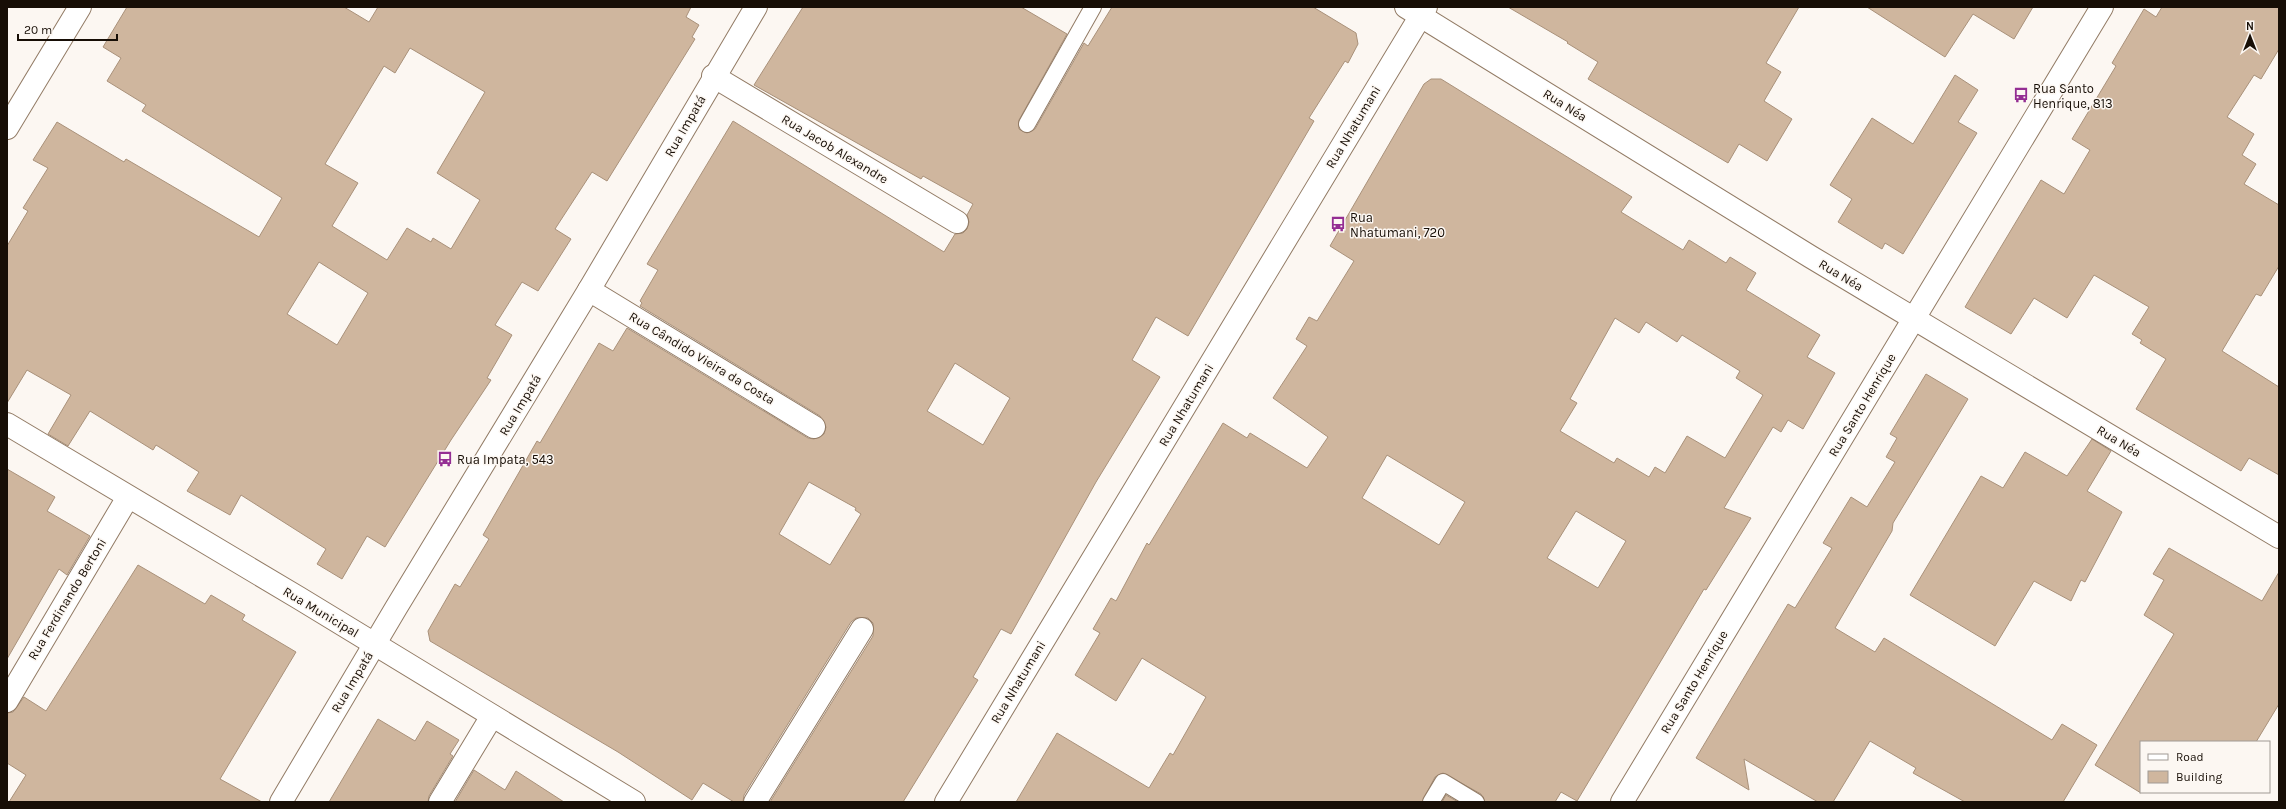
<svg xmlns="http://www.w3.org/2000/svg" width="2286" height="809" font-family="Karla,sans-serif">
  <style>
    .building { fill: #cfb69e; stroke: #a9917a; fill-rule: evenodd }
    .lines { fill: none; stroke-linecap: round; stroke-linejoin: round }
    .lane-casing { stroke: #927b65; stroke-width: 18 }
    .street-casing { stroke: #927b65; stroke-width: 24 }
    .lane { stroke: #fff; stroke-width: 16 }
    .street { stroke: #fff; stroke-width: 22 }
    .labels { text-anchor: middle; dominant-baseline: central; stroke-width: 3; stroke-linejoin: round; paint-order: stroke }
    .poi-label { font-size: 13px; fill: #170e06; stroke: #fcf7f2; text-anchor: start }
    .street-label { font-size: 13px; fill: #170e06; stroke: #fcf7f2 }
  </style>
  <rect width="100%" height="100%" fill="#fcf7f2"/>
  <g class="building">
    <path d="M127,7H344L369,22L378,7H691L686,17L699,25L692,37L695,39L607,181L592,172L555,229L571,239L538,291L522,282L495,325L512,335L487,378L491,380L451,440L385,547L367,536L342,579L317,564L326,549L241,495L230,515L187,491L199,472L156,445L153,450L90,411L68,446L48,434L71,395L27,370L7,403V246L28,211L23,208L48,168L33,160L57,122L124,162L126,159L259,237L282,198L142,111L146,105L107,81L121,58L103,47ZM410,48L485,92L437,173L480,200L451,249L433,238L431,242L407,228L387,260L332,226L358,183L325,164L384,66L395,73ZM319,262L368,293L337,345L287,314Z"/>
    <path d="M803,7H1021L1067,34L1019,120V129L1027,133L1035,129L1084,43L1088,46L1112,7H1313L1356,33L1358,44L1348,63L1345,61L1309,118L1314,121L1188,336L1156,317L1132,360L1160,377L1096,482L1011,634L1001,629L973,677L978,680L903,802H770L873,636V623L868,618H856L851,622L744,795L743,802H734L703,783L692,800L618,752L430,641L428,631L455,584L460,587L489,539L483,535L537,441L540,443L599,343L613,351L627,328L808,438L814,439L824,434L826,427L820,416L640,306L642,303L640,301L658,270L647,264L733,121L944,252L955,234L963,233L967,229L969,222L967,215L973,204L923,176L921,179L754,85ZM955,363L1010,398L983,445L927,411ZM809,482L856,508L855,510L861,514L830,565L779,534Z"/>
    <polygon points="1508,7 1799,7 1766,63 1781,72 1764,101 1792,119 1767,161 1739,144 1728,163 1588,79 1598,62 1567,43 1568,42"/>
    <polygon points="1867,7 2033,7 2014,39 1973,14 1945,57"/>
    <polygon points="2162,7 2279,7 2279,49 2261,79 2254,75 2227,117 2254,134 2242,155 2256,164 2244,184 2279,205 2279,266 2261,296 2256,294 2222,351 2279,387 2279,475 2249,458 2241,471 2136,409 2166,359 2140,343 2142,340 2132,334 2149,307 2094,275 2067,318 2034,298 2011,334 1965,307 2041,180 2064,194 2090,150 2072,139 2116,66 2112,63 2144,9 2156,17"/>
    <polygon points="1955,75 1978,90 1958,122 1977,133 1903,254 1885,243 1882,249 1838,222 1852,199 1830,185 1872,118 1913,144"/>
    <path d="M1431,79H1441L1632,197L1621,212L1683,250L1689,240L1726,263L1730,257L1756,273L1746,290L1820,335L1807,357L1835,373L1803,429L1788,420L1781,432L1773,427L1724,508L1751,518L1706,590L1704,589L1577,801L1561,792L1555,802H1485L1481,794L1443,773L1435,777L1422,802H1016L1057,733L1149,788L1170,753L1173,755L1206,697L1142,658L1116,701L1075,675L1100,633L1093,629L1111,598L1116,601L1147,543L1149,545L1223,423L1247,438L1250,433L1307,468L1328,437L1273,398L1307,346L1296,339L1309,317L1317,321L1354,261L1330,246L1424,84ZM1615,318L1639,333L1646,322L1677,342L1682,335L1740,371L1736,378L1763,395L1725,458L1687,436L1665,473L1655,467L1649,477L1617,458L1614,463L1560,431L1577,403L1570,399ZM1387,455L1465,502L1439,545L1362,498ZM1576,511L1626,541L1598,588L1547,558Z"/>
    <polygon points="1926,374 1968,399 1893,523 1892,531 1835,628 1875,652 1884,638 2052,740 2062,724 2097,745 2063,802 1965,802 1913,773 1916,768 1870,741 1833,802 1818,802 1744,759 1749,790 1696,758 1788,604 1795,608 1832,548 1823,543 1851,497 1867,507 1895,462 1886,457 1897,438 1890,434"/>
    <polygon points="2092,439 2111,451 2087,491 2122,512 2085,582 2081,580 2071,601 2034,581 1995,646 1910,595 1981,476 2003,488 2025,452 2067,476"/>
    <polygon points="7,469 55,497 47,511 90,536 67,575 59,569 7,659"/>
    <polygon points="2169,548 2262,601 2279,572 2279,704 2256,742 2141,742 2141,793 2095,765 2174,634 2144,615 2164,580 2153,574"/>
    <polygon points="138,565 205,604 211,595 245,615 242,620 296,652 220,779 262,802 9,802 26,775 7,763 7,713 13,712 24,697 46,711"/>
    <polygon points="378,719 415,741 427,721 459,740 450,754 453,756 429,796 428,802 329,802"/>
    <polygon points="474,770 505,790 516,771 564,802 455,802"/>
    <polygon points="1446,795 1458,802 1442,802"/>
  </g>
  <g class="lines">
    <defs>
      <g id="lane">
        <polyline points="1027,124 1093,7"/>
        <polyline points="1431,802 1443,782 1476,802"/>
      </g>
      <g id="street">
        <polyline points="1406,7 1811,257 2279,537"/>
        <polyline points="713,76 957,222"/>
        <polyline points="7,128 80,7"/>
        <polyline points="589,290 814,427"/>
        <polyline points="7,424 299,598 634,802"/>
        <polyline points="7,701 128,497"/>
        <polyline points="281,802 396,608 589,290 756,7"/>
        <polyline points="440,802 492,716"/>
        <polyline points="755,802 862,629"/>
        <polyline points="946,802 1426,7"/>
        <polyline points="1622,802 2102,7"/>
      </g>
    </defs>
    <use href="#lane" class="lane-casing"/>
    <use href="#street" class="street-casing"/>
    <use href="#lane" class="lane"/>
    <use href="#street" class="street"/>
  </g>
  <defs>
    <symbol id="bus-bare" viewBox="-9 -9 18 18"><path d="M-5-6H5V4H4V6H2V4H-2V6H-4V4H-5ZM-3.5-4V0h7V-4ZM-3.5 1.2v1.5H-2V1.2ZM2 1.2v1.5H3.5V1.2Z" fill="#942e93" stroke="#fcf7f2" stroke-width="2.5" paint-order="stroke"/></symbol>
  </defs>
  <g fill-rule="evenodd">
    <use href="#bus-bare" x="2010" y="84" width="22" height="22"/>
    <use href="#bus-bare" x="1327" y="213" width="22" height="22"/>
    <use href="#bus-bare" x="434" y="448" width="22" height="22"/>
  </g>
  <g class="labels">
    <g class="poi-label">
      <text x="2033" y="88">Rua Santo<tspan x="2033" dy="15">Henrique, 813</tspan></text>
      <text x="1350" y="217">Rua<tspan x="1350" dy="15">Nhatumani, 720</tspan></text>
      <text x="457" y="459">Rua Impata, 543</text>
    </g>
    <g class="street-label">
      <text transform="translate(1565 105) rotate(32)">Rua Néa</text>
      <text transform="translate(685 126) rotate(-60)">Rua Impatá</text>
      <text transform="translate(1353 127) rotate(-59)">Rua Nhatumani</text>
      <text transform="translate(835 149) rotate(31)">Rua Jacob Alexandre</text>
      <text transform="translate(1841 275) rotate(31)">Rua Néa</text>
      <text transform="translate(702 358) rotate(31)">Rua Cândido Vieira da Costa</text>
      <text transform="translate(520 405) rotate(-59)">Rua Impatá</text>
      <text transform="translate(1186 405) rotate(-59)">Rua Nhatumani</text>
      <text transform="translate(1862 405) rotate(-59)">Rua Santo Henrique</text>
      <text transform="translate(2119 441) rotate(31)">Rua Néa</text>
      <text transform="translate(67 599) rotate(-59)">Rua Ferdinando Bertoni</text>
      <text transform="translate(321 612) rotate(31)">Rua Municipal</text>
      <text transform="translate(352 682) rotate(-59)">Rua Impatá</text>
      <text transform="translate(1018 682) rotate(-59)">Rua Nhatumani</text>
      <text transform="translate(1694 682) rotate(-59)">Rua Santo Henrique</text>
    </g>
  </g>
  <rect width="2286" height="809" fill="none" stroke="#170e06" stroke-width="16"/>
  <rect x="2140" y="741" width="130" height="52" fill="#fcf7f2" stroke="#a09a94"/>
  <rect x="2148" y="754" width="20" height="6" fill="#ffffff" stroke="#a09a94"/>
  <text x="2176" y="761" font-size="12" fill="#170e06">Road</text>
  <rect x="2148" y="771" width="20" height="12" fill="#cfb69e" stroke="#a09a94"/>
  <text x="2176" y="781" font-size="12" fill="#170e06">Building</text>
  <g transform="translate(2250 36)" stroke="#fcf7f2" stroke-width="3" paint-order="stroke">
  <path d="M0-3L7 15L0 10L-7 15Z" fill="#170e06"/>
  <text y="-6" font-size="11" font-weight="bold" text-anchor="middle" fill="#170e06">N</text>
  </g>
  <path d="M18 34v6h99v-6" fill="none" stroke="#170e06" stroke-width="2"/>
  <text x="24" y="34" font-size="12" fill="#170e06" stroke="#fcf7f2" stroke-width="3" paint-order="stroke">20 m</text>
</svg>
